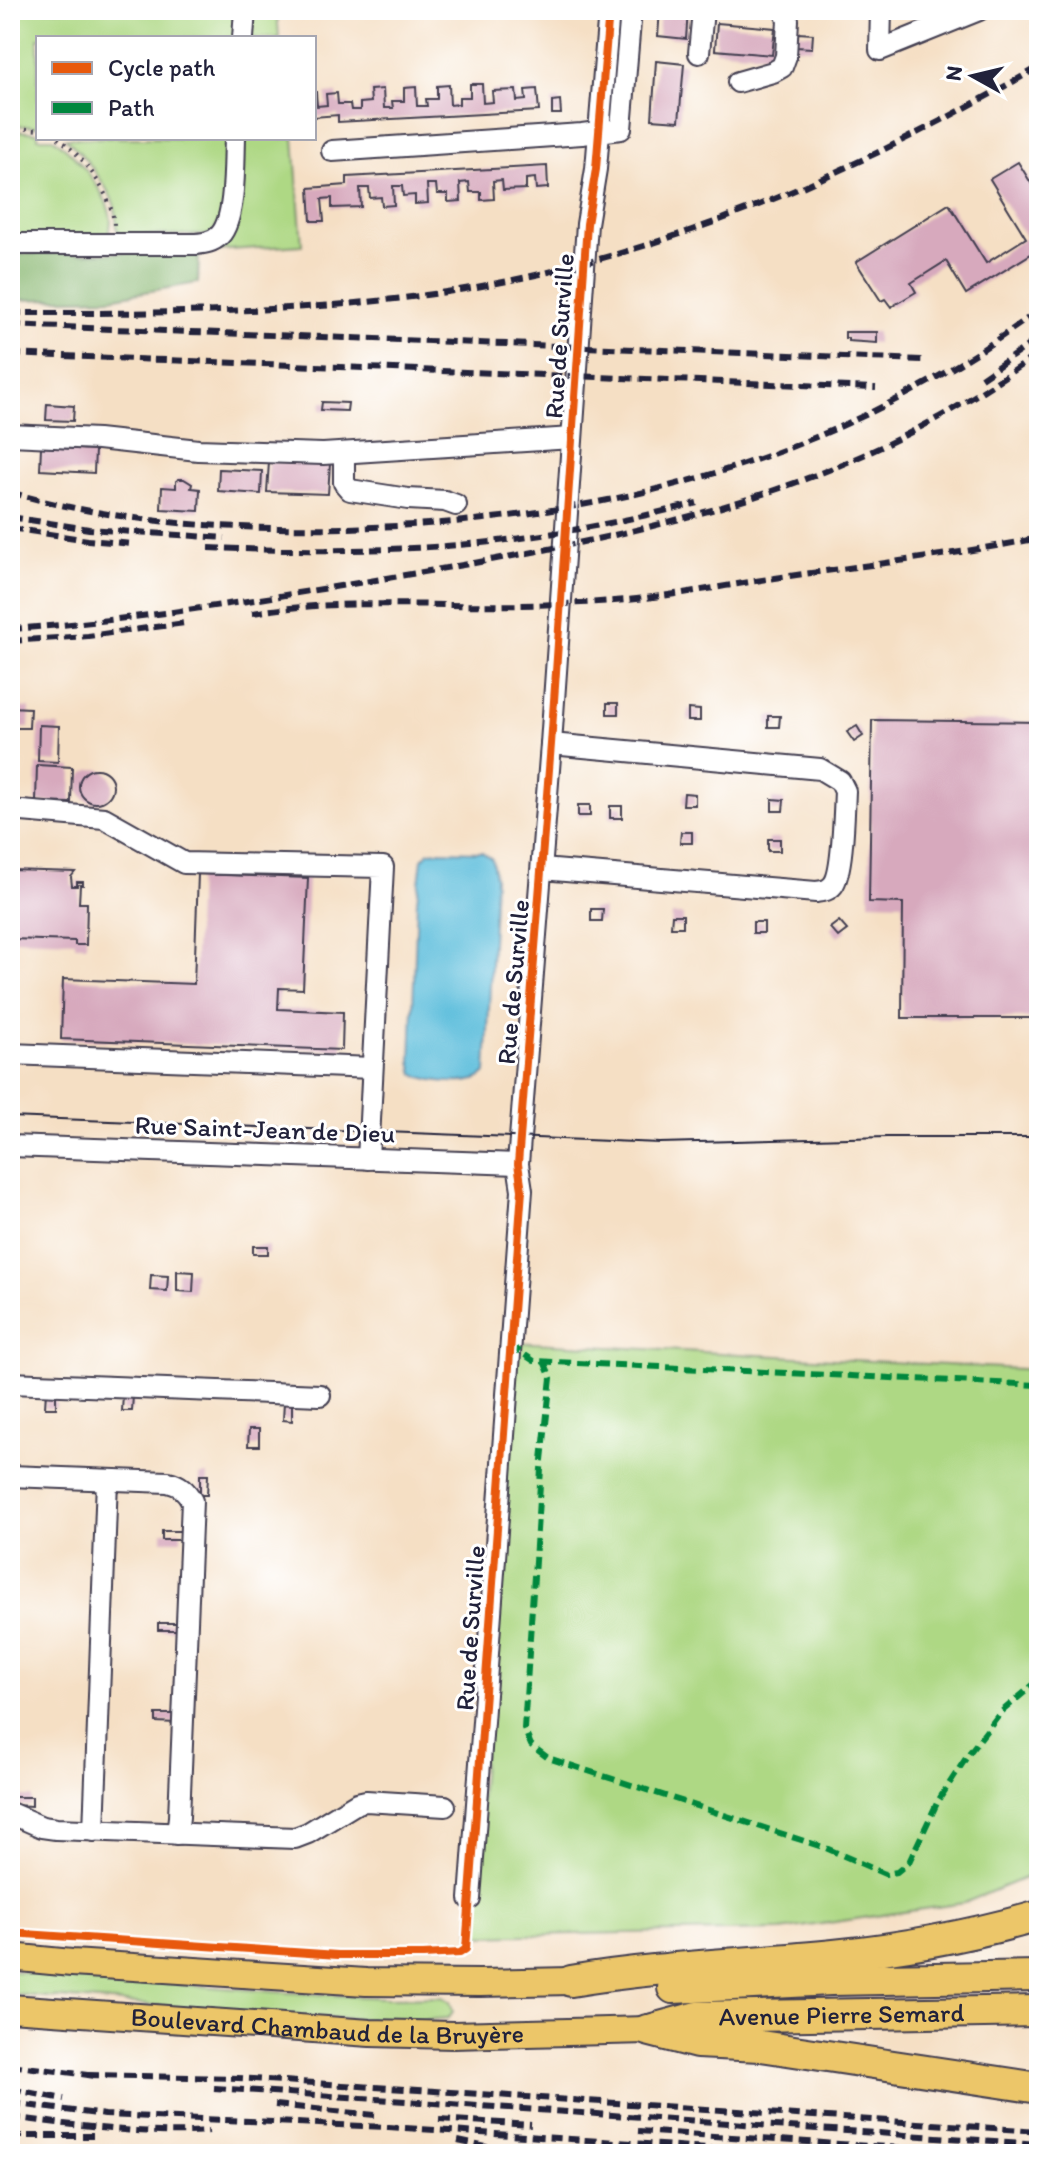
<svg xmlns="http://www.w3.org/2000/svg" width="1049" height="2164" font-family="Itim,sans-serif">
  <style>
    .green { fill: #aed884; stroke: #687d60; stroke-width: 2 }
    .forest { fill: #8ab872; stroke: #566d56; stroke-width: 2 }
    .water { fill: #5dbedc; stroke: #40708c; stroke-width: 2 }
    .building { fill: #d7a9bd }
    .lines { fill: none; stroke-linecap: round; stroke-linejoin: round }
    .minor-casing { stroke: #423e50; stroke-width: 24 }
    .major-casing { stroke: #423e50; stroke-width: 30 }
    .highway-casing { stroke: #423e50; stroke-width: 34 }
    .path { stroke: #423e50; stroke-width: 4; stroke-dasharray: 2 6; stroke-linecap: butt }
    .minor { stroke: #fff; stroke-width: 20 }
    .major { stroke: #ecc669; stroke-width: 26 }
    .highway { stroke: #ecc669; stroke-width: 30 }
    .tram { stroke: #22223b; stroke-width: 2 }
    .rail { stroke: #22223b; stroke-width: 6; stroke-dasharray: 12 6; stroke-linecap: butt }
    .quiet { stroke: #00873e; stroke-width: 6; stroke-dasharray: 12 6; stroke-linecap: butt }
    .cycleway-casing { stroke: #fff; stroke-width: 13 }
    .cycleway { stroke: #e8590c; stroke-width: 8 }
    .labels { text-anchor: middle; dominant-baseline: central; stroke-width: 6; stroke-linejoin: round; paint-order: stroke }
    .street-label { font-size: 26px; fill: #22223b; stroke: #fff }
  </style>
  <rect width="100%" height="100%" fill="#fff"/>
  <filter id="ink" filterUnits="userSpaceOnUse"><feTurbulence type="fractalNoise" baseFrequency=".0125" numOctaves="2"/><feDisplacementMap in="SourceGraphic" scale="16" xChannelSelector="R" yChannelSelector="G"/><feConvolveMatrix kernelMatrix="1 2 1 2 8 2 1 2 1" color-interpolation-filters="sRGB"/></filter>
  <filter id="wash" filterUnits="userSpaceOnUse"><feTurbulence type="fractalNoise" baseFrequency=".006" numOctaves="4" result="noise"/><feDisplacementMap in="SourceGraphic" scale="32" xChannelSelector="R" yChannelSelector="G"/><feGaussianBlur stdDeviation="1.8" result="paint"/><feColorMatrix in="noise" values="0 0 0 0 0 0 0 0 0 0 0 0 0 0 0 0 0 1.4 0 .05"/><feComposite in="paint" operator="in"/></filter>
  <g filter="url(#wash)">
    <rect width="100%" height="100%" fill="#f5dfc4"/>
    <g class="green">
      <polygon points="10,10 241,10 238,38 38,38 38,127 10,125"/>
      <polygon points="250,10 277,10 279,38 248,38"/>
      <path d="M10,130L38,133V138H53C75,153 128,212 105,238L10,241Z"/>
      <path d="M65,138H231L226,212L211,235H119C115,225 117,214 114,204C106,183 81,152 65,138Z"/>
      <polygon points="240,138 294,138 302,245 199,252 218,245"/>
      <polygon points="514,1342 1039,1370 1039,1872 964,1903 781,1930 470,1936"/>
      <polygon points="10,1971 276,1992 387,1998 442,1997 450,2002 453,2011 449,2018 411,2021 300,2017 10,1994"/>
    </g>
    <polygon class="forest" points="199,252 198,283 110,298 10,300 10,254"/>
    <path class="water" d="M438,851L482,852L492,859L495,878L486,1073C473,1088 431,1082 414,1074L411,1062L417,900L422,859L429,852Z"/>
    <g id="blocks">
      <g class="building">
        <polygon points="660,10 688,10 686,39 658,36"/>
        <polygon points="717,23 775,28 772,55 715,50"/>
        <polygon points="798,33 813,34 812,48 796,47"/>
        <polygon points="656,61 684,64 679,121 652,119"/>
        <polygon points="470,84 482,84 483,103 493,102 492,91 516,90 517,101 526,100 525,90 537,89 539,111 338,122 338,115 314,117 314,92 316,92 317,106 327,105 326,94 337,93 338,104 350,104 351,110 360,110 360,103 371,102 370,90 383,89 384,108 393,108 392,101 404,101 404,88 416,87 417,106 427,106 426,99 437,99 437,86 449,85 450,105 459,104 459,97 470,97"/>
        <polygon points="560,100 561,114 552,114 552,101"/>
        <polygon points="1018,162 1039,196 1039,249 966,294 946,261 911,283 916,292 891,307 885,299 881,301 856,262 949,204 986,263 1026,238 990,179"/>
        <polygon points="547,166 548,188 536,189 535,178 526,179 526,189 503,190 502,180 493,181 494,199 481,200 481,192 470,192 469,182 460,183 461,201 448,202 448,194 437,194 436,184 427,184 428,203 415,204 415,195 403,196 402,186 393,186 394,205 382,206 381,197 370,198 369,188 360,188 361,207 332,208 332,198 322,199 324,221 311,221 309,188 347,185 347,177"/>
        <polygon points="845,332 877,332 877,343 848,341 848,338 845,338"/>
        <polygon points="322,402 348,403 347,411 321,410"/>
        <polygon points="47,404 74,406 73,421 46,420"/>
        <polygon points="41,447 95,450 94,473 40,470"/>
        <polygon points="269,462 330,464 328,494 267,492"/>
        <polygon points="219,469 262,471 261,494 218,491"/>
        <polygon points="179,479 184,479 192,484 191,488 200,489 199,511 161,509 162,487 176,488 176,481"/>
        <rect x="607" y="703" width="11" height="11"/>
        <polygon points="10,707 30,708 29,728 10,728"/>
        <polygon points="688,709 700,710 700,721 688,721"/>
        <polygon points="768,716 780,716 779,727 768,727"/>
        <polygon points="872,720 1039,722 1039,1018 902,1018 903,903 869,902"/>
        <polygon points="39,725 59,726 58,762 38,761"/>
        <polygon points="857,726 863,736 854,742 847,732"/>
        <polygon points="37,765 72,767 71,803 36,802"/>
        <circle cx="96" cy="786" r="17"/>
        <polygon points="684,793 695,794 695,805 683,805"/>
        <polygon points="772,799 784,800 783,811 772,811"/>
        <rect x="578" y="805" width="12" height="11"/>
        <rect x="610" y="806" width="12" height="12"/>
        <polygon points="681,832 692,832 692,843 680,843"/>
        <rect x="768" y="839" width="12" height="12"/>
        <polygon points="10,870 75,872 71,877 72,886 77,886 77,882 83,882 83,885 80,885 79,903 87,903 86,945 75,945 75,941 10,939"/>
        <polygon points="198,874 308,878 303,989 279,988 278,1009 343,1012 342,1050 61,1039 63,979 194,984"/>
        <polygon points="591,909 603,909 602,921 591,921"/>
        <polygon points="672,915 683,915 683,927 671,927"/>
        <polygon points="839,921 847,930 838,937 830,928"/>
        <rect x="753" y="922" width="11" height="11"/>
        <rect x="253" y="1246" width="15" height="8"/>
        <polygon points="177,1271 194,1272 193,1292 177,1291"/>
        <polygon points="151,1275 168,1276 167,1291 150,1290"/>
        <polygon points="46,1391 56,1392 56,1408 45,1408"/>
        <polygon points="123,1395 133,1395 132,1411 122,1411"/>
        <polygon points="284,1402 292,1402 292,1421 283,1420"/>
        <polygon points="249,1429 259,1429 259,1446 248,1446"/>
        <polygon points="200,1475 208,1475 207,1495 200,1495"/>
        <rect x="162" y="1531" width="19" height="9"/>
        <rect x="158" y="1623" width="20" height="7"/>
        <polygon points="156,1714 177,1714 176,1723 156,1722"/>
        <polygon points="13,1797 32,1797 32,1806 12,1805"/>
      </g>
    </g>
  </g>
  <g filter="url(#ink)">
    <use href="#blocks" fill-opacity="0" stroke="#423e50" stroke-width="2"/>
    <g class="lines">
      <defs>
        <g id="minor">
          <polyline points="881,10 880,50 979,10"/>
          <polyline points="243,38 245,10"/>
          <polyline points="699,53 703,10"/>
          <polyline points="738,82 773,72 782,67 786,56 788,20 784,10"/>
          <polyline points="332,151 582,134 621,129 631,10"/>
          <path d="M10,244H196C205,243 213,242 220,235C236,218 234,161 235,138"/>
          <polyline points="10,435 98,439 198,450 323,454 572,438"/>
          <polyline points="344,453 344,483 350,490 408,499 445,501 456,505"/>
          <polyline points="10,810 104,818 184,863 383,867 368,1159"/>
          <path d="M542,869L816,892C823,891 828,891 833,885C843,873 844,810 845,791L840,781L820,769L551,744"/>
          <polyline points="10,1054 372,1068"/>
          <polyline points="10,1146 518,1164"/>
          <polyline points="10,1383 320,1395"/>
          <path d="M10,1476L168,1482C180,1485 186,1490 192,1501L179,1817L177,1834"/>
          <polyline points="10,1813 42,1827 56,1829 295,1838 308,1833 357,1803 366,1801 445,1806"/>
          <polyline points="94,1831 107,1480"/>
          <polyline points="470,1899 522,1190 518,1164 551,744 587,224 596,169 609,10"/>
        </g>
        <g id="major">
          <polyline points="10,1957 72,1963 366,1982 480,1983 571,1981"/>
          <path id="s1" d="M10,2008L370,2033L453,2035L647,2030"/>
        </g>
        <g id="highway">
          <path d="M571,1981C658,1966 746,1964 834,1955C904,1948 972,1935 1039,1916"/>
          <polyline points="673,1988 831,1980 1039,1976"/>
          <path id="s2" d="M653,2029L697,2017L1039,2011"/>
          <polyline points="647,2030 697,2043 761,2046 1039,2088"/>
        </g>
      </defs>
      <use href="#minor" class="minor-casing"/>
      <use href="#major" class="major-casing"/>
      <use href="#highway" class="highway-casing"/>
      <g class="path">
        <polyline points="10,127 38,130"/>
        <path d="M58,138C83,155 114,197 114,226"/>
      </g>
      <use href="#minor" class="minor"/>
      <use href="#major" class="major"/>
      <use href="#highway" class="highway"/>
      <polyline class="tram" points="10,1117 660,1143 887,1137 1039,1137"/>
      <g class="rail">
        <path d="M10,313C149,313 288,314 426,295C649,264 845,178 1039,67"/>
        <polyline points="10,325 922,360"/>
        <polyline points="10,354 876,388"/>
        <polyline points="981,378 1039,338"/>
        <polyline points="1036,404 1039,404"/>
        <path d="M10,492C119,524 233,530 346,528C603,521 830,465 1039,310"/>
        <polyline points="10,517 89,529 225,538"/>
        <polyline points="10,528 88,540 133,544"/>
        <path d="M209,548C295,551 383,552 470,544C546,537 622,522 697,503"/>
        <path d="M252,613C318,602 385,604 451,605C505,606 560,605 614,601C671,597 726,585 782,577C868,565 954,555 1039,538"/>
        <path d="M10,629C131,621 250,601 370,581C563,548 757,517 932,421C969,401 1004,377 1039,353"/>
        <polyline points="10,641 88,636 185,623"/>
        <polyline points="10,2065 96,2076"/>
        <polyline points="87,2075 238,2078 1039,2131"/>
        <polyline points="214,2088 1039,2144"/>
        <polyline points="10,2089 64,2099"/>
        <polyline points="10,2103 105,2115 389,2127 798,2154"/>
        <polyline points="275,2105 375,2115"/>
        <path d="M10,2117C73,2125 145,2136 209,2131"/>
        <polyline points="439,2119 531,2125"/>
        <polyline points="638,2131 994,2154"/>
        <polyline points="10,2136 93,2136"/>
        <polyline points="458,2141 520,2154"/>
        <polyline points="422,2154 473,2152"/>
      </g>
      <g class="quiet">
        <polyline points="510,1345 534,1361 1039,1385"/>
        <polyline points="544,1361 551,1378 541,1469 524,1729 531,1745 548,1758 826,1848 885,1874 897,1872 909,1862 938,1801 970,1752 1000,1713 1039,1680"/>
      </g>
      <defs>
        <polyline id="cycleway" points="10,1933 338,1955 423,1955 460,1953 466,1949 522,1190 518,1164 551,744 587,224 596,169 609,10"/>
      </defs>
      <use href="#cycleway" class="cycleway-casing"/>
      <use href="#cycleway" class="cycleway"/>
    </g>
  </g>
  <g class="labels">
    <g class="street-label">
      <text transform="translate(559 336) rotate(-86)">Rue de Surville</text>
      <text transform="translate(513 982) rotate(-85)">Rue de Surville</text>
      <text transform="translate(265 1129) rotate(2)">Rue Saint-Jean de Dieu</text>
      <text transform="translate(470 1628) rotate(-86)">Rue de Surville</text>
      <text stroke="none"><textPath href="#s2" startOffset="190">Avenue Pierre Semard</textPath></text>
      <text stroke="none"><textPath href="#s1" startOffset="318">Boulevard Chambaud de la Bruyère</textPath></text>
    </g>
  </g>
  <rect width="1049" height="2164" fill="none" stroke="#fff" stroke-width="40"/>
  <rect x="36" y="36" width="280" height="104" fill="#ffffff" stroke="#a7a7b1" stroke-width="2"/>
  <rect x="52" y="62" width="40" height="12" fill="#e8590c" stroke="#a7a7b1" stroke-width="2"/>
  <text x="108" y="76" font-size="24" fill="#22223b">Cycle path</text>
  <rect x="52" y="102" width="40" height="12" fill="#00873e" stroke="#a7a7b1" stroke-width="2"/>
  <text x="108" y="116" font-size="24" fill="#22223b">Path</text>
  <g transform="translate(973 76) rotate(278)" stroke="#ffffff" stroke-width="6" paint-order="stroke">
  <path d="M0-6L14 30L0 20L-14 30Z" fill="#22223b"/>
  <text y="-12" font-size="22" font-weight="bold" text-anchor="middle" fill="#22223b">N</text>
  </g>
</svg>
